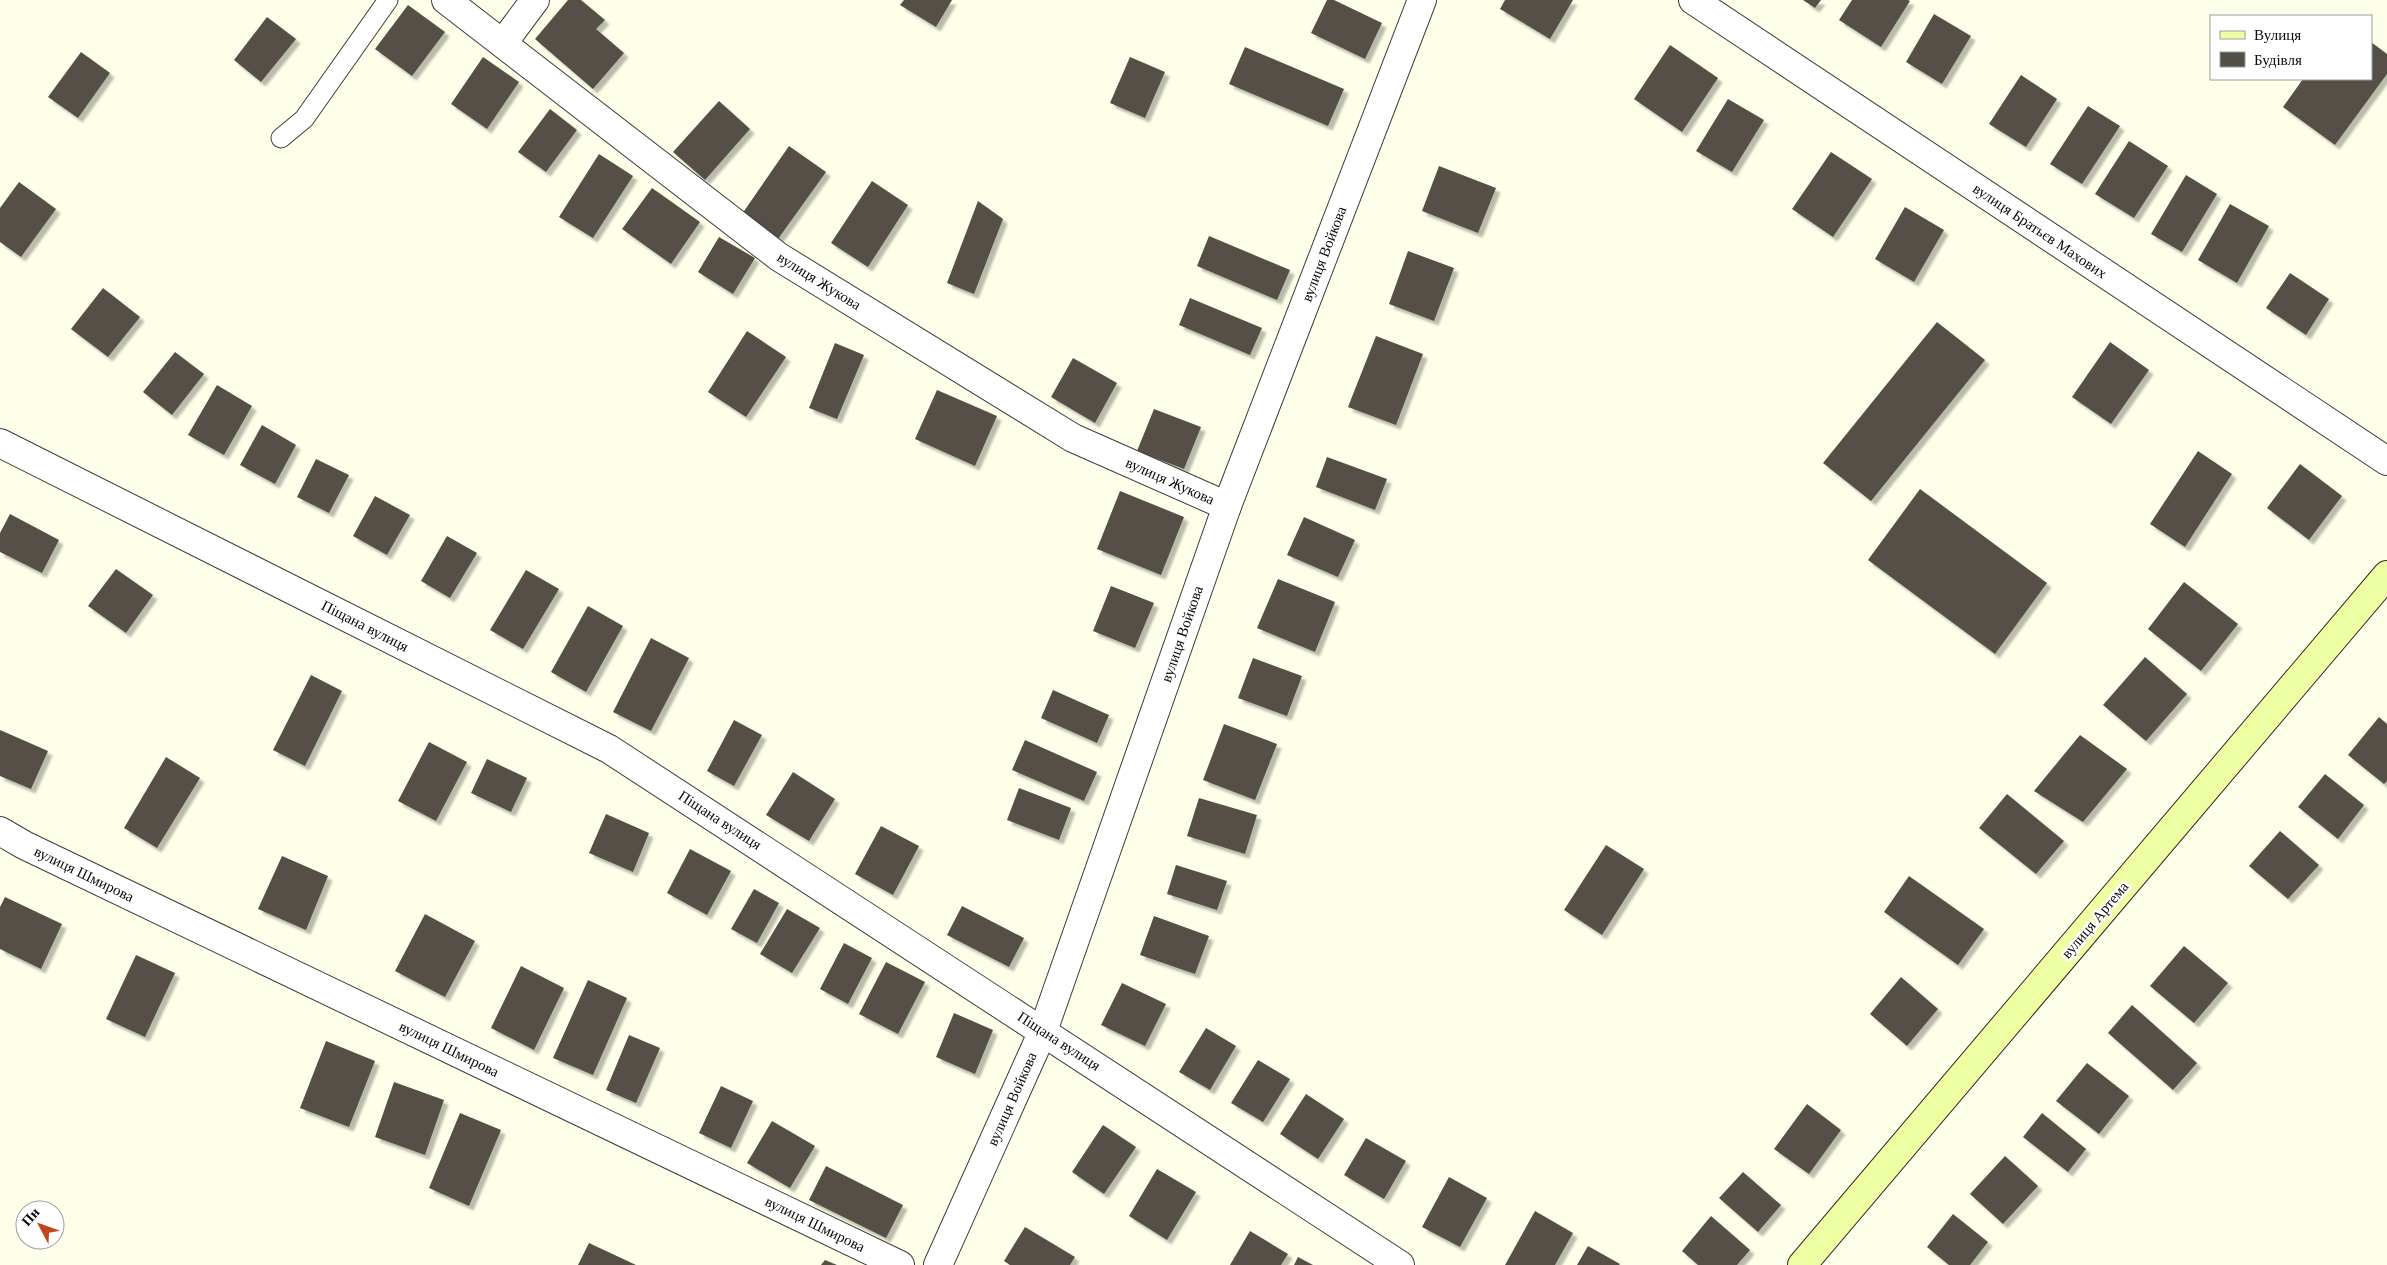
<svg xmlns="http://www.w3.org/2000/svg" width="2387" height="1265" font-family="'Times New Roman',serif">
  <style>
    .building { fill: #544f46; filter: url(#shadow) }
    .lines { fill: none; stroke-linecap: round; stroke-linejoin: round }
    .lane-casing { stroke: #3d3d3d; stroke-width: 21 }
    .street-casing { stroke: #3d3d3d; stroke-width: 30 }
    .secondary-casing { stroke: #2c2c2c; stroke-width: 30 }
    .lane { stroke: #fff; stroke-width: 19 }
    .street { stroke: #fff; stroke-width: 28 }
    .secondary { stroke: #eeffa3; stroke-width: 28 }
    .labels { text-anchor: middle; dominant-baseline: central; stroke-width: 5; stroke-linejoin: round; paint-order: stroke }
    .street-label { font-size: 15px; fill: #0a0a0a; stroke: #fff }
  </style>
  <defs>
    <filter id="shadow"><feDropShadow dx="4.5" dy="4.5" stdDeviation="1" flood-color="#0004"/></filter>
  </defs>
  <rect width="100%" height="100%" fill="#fdffe8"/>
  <g class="building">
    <polygon points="568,0 581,0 605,20 596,29 624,53 593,89 535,39"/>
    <polygon points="904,0 952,0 936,27 900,5"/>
    <polygon points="1327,0 1334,0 1382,23 1365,59 1311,33"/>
    <polygon points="1505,0 1573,0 1550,39 1500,9"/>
    <polygon points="1803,0 1821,0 1815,8"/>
    <polygon points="1852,0 1908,0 1910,1 1881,47 1839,20"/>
    <polygon points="408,5 445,32 412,76 375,49"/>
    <polygon points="1934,14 1971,36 1942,84 1906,62"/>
    <polygon points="267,17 296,39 261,82 234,60"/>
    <polygon points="2371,42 2387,54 2387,74 2335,145 2283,107 2303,79 2371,79"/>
    <polygon points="1670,45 1718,78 1682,132 1634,99"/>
    <polygon points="1245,47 1344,89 1328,126 1229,84"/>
    <polygon points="81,52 110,73 78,118 48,97"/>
    <polygon points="483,57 519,82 487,129 451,104"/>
    <polygon points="1130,57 1165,72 1145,118 1110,103"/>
    <polygon points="2021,75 2057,99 2026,147 1989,124"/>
    <polygon points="1728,99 1764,120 1732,172 1696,151"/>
    <polygon points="719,101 750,129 705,180 673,152"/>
    <polygon points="2088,106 2120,126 2082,184 2050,164"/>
    <polygon points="550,109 577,130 546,172 518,152"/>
    <polygon points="2129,141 2168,166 2134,218 2095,194"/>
    <polygon points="789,146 826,172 778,239 742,214"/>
    <polygon points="1831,152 1872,179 1833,237 1792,209"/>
    <polygon points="599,154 633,176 593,238 559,217"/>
    <polygon points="1439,166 1496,188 1478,233 1422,211"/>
    <polygon points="2186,175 2217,194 2182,252 2151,234"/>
    <polygon points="872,181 908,205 868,267 831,243"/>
    <polygon points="19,182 56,209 21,257 0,242 0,208"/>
    <polygon points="652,188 700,222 671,264 622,229"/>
    <polygon points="978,201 1003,219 974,294 947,283"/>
    <polygon points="2230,204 2269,226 2237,283 2198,260"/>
    <polygon points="1905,207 1944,230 1914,282 1875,259"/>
    <polygon points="1209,236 1290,270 1277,300 1197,266"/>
    <polygon points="719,237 755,258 733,294 698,272"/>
    <polygon points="1408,251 1454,268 1434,321 1389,304"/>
    <polygon points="2290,273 2329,299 2306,335 2266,308"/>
    <polygon points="103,288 140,317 108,357 71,329"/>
    <polygon points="1190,298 1262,328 1250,355 1179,325"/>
    <polygon points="1937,322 1985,360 1871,501 1823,463"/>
    <polygon points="747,331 786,357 746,417 708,392"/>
    <polygon points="1376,336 1423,354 1396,425 1348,407"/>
    <polygon points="2110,342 2149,370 2111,424 2072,397"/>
    <polygon points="835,343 864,355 837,419 809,408"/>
    <polygon points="175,352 204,374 172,415 143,392"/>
    <polygon points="1073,358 1117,383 1095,423 1051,397"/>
    <polygon points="217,385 252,406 224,455 188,435"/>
    <polygon points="937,390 997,416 975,466 915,439"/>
    <polygon points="1154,409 1201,427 1184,469 1137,451"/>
    <polygon points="262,425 296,445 275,484 240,465"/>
    <polygon points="2198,451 2232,474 2185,547 2150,524"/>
    <polygon points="1327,457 1387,479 1375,510 1316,487"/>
    <polygon points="316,459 349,475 329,513 297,497"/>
    <polygon points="2300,464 2342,496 2309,540 2267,508"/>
    <polygon points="1920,489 2047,583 1995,654 1868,560"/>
    <polygon points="1120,491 1184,517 1161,575 1097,549"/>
    <polygon points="375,496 410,515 387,555 353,536"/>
    <polygon points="10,514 59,540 42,573 0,552 0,533"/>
    <polygon points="1304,517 1355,540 1338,577 1287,555"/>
    <polygon points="447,536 477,553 450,598 421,581"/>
    <polygon points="116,569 153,595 126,633 88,606"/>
    <polygon points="526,570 559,589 523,649 490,630"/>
    <polygon points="1278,579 1335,602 1315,652 1257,628"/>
    <polygon points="2184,582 2238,624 2201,671 2148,629"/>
    <polygon points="1111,586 1154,603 1135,648 1093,631"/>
    <polygon points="588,606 623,626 586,692 551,672"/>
    <polygon points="651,638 689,658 651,731 613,712"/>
    <polygon points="2145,657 2187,694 2146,741 2103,705"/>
    <polygon points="1253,658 1302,676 1287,716 1238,698"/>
    <polygon points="311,675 342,691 305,766 273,750"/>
    <polygon points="1053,690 1109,715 1097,743 1041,718"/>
    <polygon points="2379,717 2387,724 2387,781 2384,784 2348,755"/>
    <polygon points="734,720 762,735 734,786 707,771"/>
    <polygon points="1224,724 1277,744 1255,800 1203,780"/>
    <polygon points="0,730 48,751 31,789 0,776"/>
    <polygon points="2080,735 2127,769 2083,822 2034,791"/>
    <polygon points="1025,740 1097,772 1084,801 1012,770"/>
    <polygon points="429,742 467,762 436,821 398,801"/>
    <polygon points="166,757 200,778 157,848 124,828"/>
    <polygon points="487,759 527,778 511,812 471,793"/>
    <polygon points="793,772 835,799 809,841 766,815"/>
    <polygon points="2325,774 2364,805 2338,839 2298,807"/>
    <polygon points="1019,788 1071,808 1059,840 1007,820"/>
    <polygon points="2007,794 2064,841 2036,874 1979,828"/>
    <polygon points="1199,798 1257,815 1245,854 1187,836"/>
    <polygon points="606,814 649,833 633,872 589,853"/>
    <polygon points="881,826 919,846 893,895 855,874"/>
    <polygon points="2280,831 2319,865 2288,899 2249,866"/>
    <polygon points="1606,845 1644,869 1602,935 1564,910"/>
    <polygon points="690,849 731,871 707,915 667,893"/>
    <polygon points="282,856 328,876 306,930 258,909"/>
    <polygon points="1176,865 1227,881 1217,910 1167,894"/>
    <polygon points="1909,876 1984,929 1958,965 1884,912"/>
    <polygon points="754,889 779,903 757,943 731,929"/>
    <polygon points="5,897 62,924 41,969 0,949 0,907"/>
    <polygon points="962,906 1024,938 1009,967 947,935"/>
    <polygon points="787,909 820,928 792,973 760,954"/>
    <polygon points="425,914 475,941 445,997 395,971"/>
    <polygon points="1154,916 1209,936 1195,974 1140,955"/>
    <polygon points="844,943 872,958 848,1004 820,989"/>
    <polygon points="2184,946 2228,983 2194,1023 2150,986"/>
    <polygon points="136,955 175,973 145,1037 106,1019"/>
    <polygon points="886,962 925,982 898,1034 859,1014"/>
    <polygon points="521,966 564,988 534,1050 491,1028"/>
    <polygon points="1901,977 1938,1009 1907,1046 1870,1014"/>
    <polygon points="588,980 627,998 593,1075 553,1058"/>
    <polygon points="1122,983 1166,1004 1145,1046 1101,1025"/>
    <polygon points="2132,1005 2197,1063 2173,1090 2108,1033"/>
    <polygon points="954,1013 993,1030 975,1074 936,1057"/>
    <polygon points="1206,1028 1236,1046 1210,1090 1179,1072"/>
    <polygon points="629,1035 660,1048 636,1103 606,1090"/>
    <polygon points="326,1041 375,1061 349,1127 300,1108"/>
    <polygon points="1258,1060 1290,1079 1263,1122 1231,1103"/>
    <polygon points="2087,1063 2129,1096 2099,1134 2056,1101"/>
    <polygon points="394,1082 444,1100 425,1155 375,1137"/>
    <polygon points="721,1086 753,1101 731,1148 699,1133"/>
    <polygon points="1306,1094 1344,1119 1318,1159 1280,1134"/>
    <polygon points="1807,1104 1841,1130 1809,1174 1774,1149"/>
    <polygon points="460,1113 501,1130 469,1206 429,1188"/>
    <polygon points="2042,1113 2086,1149 2068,1172 2023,1137"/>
    <polygon points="772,1121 815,1146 790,1188 747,1163"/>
    <polygon points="1103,1125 1136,1147 1104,1194 1072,1172"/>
    <polygon points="1366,1138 1406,1161 1384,1199 1344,1175"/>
    <polygon points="2005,1156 2038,1186 2003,1224 1970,1194"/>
    <polygon points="826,1166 903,1205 886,1238 809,1200"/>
    <polygon points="1157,1169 1196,1192 1167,1240 1129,1216"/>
    <polygon points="1743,1172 1781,1205 1758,1232 1719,1198"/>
    <polygon points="1449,1177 1487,1198 1460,1247 1422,1227"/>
    <polygon points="1535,1211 1573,1233 1555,1265 1505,1265"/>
    <polygon points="1953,1214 1988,1242 1970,1265 1949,1265 1927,1247"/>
    <polygon points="1711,1216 1750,1250 1737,1265 1698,1265 1682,1251"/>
    <polygon points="1025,1227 1075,1257 1070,1265 1010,1265 1004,1261"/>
    <polygon points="1250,1231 1288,1254 1281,1265 1230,1265"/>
    <polygon points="589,1243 636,1265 578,1265"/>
    <polygon points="1588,1246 1620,1264 1619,1265 1577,1265"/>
    <polygon points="1298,1257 1313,1265 1294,1265"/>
    <polygon points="825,1260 837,1265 821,1265"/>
  </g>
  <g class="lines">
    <defs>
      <polyline id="lane" points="281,138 304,119 388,0"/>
      <g id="street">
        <polyline points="446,0 779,257 1073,438 1227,506"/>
        <polyline points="1693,0 2387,461"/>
        <polyline points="503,43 535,0"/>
        <polyline points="0,443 609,749 1400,1265"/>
        <polyline points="0,831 24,845 900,1265"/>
        <polyline points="938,1265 1043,1031 1227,506 1422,0"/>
      </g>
      <polyline id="secondary" points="1802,1265 2387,575"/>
    </defs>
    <use href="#lane" class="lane-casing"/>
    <use href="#street" class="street-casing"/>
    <use href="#secondary" class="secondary-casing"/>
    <use href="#lane" class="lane"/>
    <use href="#street" class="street"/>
    <use href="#secondary" class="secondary"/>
  </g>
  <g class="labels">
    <g class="street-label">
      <text transform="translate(2040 231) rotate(34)">вулиця Братьєв Махових</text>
      <text transform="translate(1324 254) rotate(-69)">вулиця Войкова</text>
      <text transform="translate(819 281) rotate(32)">вулиця Жукова</text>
      <text transform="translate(1170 481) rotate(24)">вулиця Жукова</text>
      <text transform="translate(365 626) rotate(27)">Піщана вулиця</text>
      <text transform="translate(1182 634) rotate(-71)">вулиця Войкова</text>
      <text transform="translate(720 820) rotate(33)">Піщана вулиця</text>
      <text transform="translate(84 874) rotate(26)">вулиця Шмирова</text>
      <text transform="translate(2095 920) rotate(-50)">вулиця Артема</text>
      <text transform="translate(1059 1041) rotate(33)">Піщана вулиця</text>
      <text transform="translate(449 1049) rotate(26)">вулиця Шмирова</text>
      <text transform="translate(1012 1099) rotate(-66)">вулиця Войкова</text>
      <text transform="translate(815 1224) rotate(26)">вулиця Шмирова</text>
    </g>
  </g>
  <rect x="2210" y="15" width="162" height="65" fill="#ffffff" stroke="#9d9d9d"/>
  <rect x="2220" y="31" width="25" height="8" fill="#eeffa3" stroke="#9d9d9d"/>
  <text x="2254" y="40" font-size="15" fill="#0a0a0a">Вулиця</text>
  <rect x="2220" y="52" width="25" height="15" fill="#544f46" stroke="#9d9d9d"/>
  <text x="2254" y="65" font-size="15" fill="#0a0a0a">Будівля</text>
  <g transform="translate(40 1225) rotate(311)"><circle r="24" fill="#ffffff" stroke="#9d9d9d"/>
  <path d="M0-4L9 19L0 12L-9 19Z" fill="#c0451d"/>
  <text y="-8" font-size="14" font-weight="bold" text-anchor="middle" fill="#0a0a0a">Пн</text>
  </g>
</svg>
